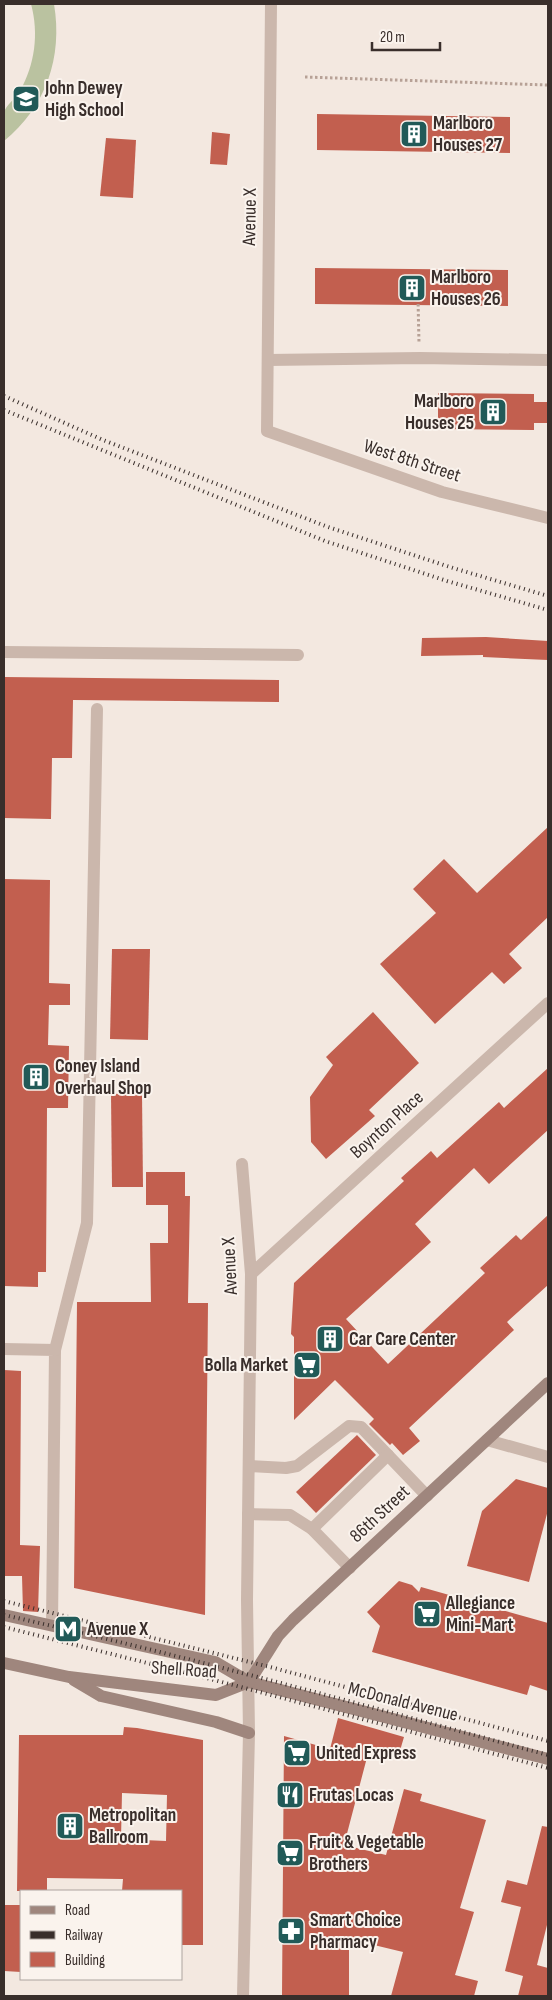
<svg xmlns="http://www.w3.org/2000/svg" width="552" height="2000" font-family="'Sofia Sans Condensed',sans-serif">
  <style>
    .green { fill: #bac2a0 }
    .building { fill: #c25f4f; fill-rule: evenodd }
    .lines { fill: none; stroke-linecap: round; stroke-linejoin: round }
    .path { stroke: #b7a196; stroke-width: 3; stroke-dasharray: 2.5 2.5; stroke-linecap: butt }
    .service { stroke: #cbb7ac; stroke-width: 12 }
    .minor { stroke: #cbb7ac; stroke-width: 12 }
    .secondary { stroke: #9f867d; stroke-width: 12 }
    .rail { stroke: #392e2b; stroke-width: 4; stroke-dasharray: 1 4; stroke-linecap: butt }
    .labels { text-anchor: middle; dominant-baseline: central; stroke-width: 4; stroke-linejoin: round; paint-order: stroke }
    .poi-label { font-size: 19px; font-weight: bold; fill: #392e2b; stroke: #faf3ed; text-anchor: start }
    .street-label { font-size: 19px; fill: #392e2b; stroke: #faf3ed }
  </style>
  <rect width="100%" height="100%" fill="#f3e8e0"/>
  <path class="green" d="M31,4H54C63,57 46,107 4,141C4,133 2,121 4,113C5,106 16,98 20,91C35,64 39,34 31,4Z"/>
  <g class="building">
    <polygon points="317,114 510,117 510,153 317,150"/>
    <polygon points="212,132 230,134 227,165 210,164"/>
    <polygon points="106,138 136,140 133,198 100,196"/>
    <polygon points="315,268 508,270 508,306 315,304"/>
    <polygon points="438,393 534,394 534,402 548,402 548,423 534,423 534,430 438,429"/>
    <polygon points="486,637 548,641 548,660 483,657 483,655 421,656 422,638"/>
    <polygon points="4,677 279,680 279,702 73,700 72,758 52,758 51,819 4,818"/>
    <polygon points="548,827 548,917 509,954 522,968 504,984 492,972 435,1024 380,964 436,913 413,889 444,859 477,893"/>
    <polygon points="4,879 50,880 49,983 70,984 70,1005 49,1005 48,1045 69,1046 68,1108 47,1108 46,1272 38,1272 38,1287 4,1286"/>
    <polygon points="112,949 150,949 148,1040 110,1039"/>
    <polygon points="373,1012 419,1063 369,1110 375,1116 326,1159 311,1142 310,1097 333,1065 326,1057"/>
    <polygon points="548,1068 548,1130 489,1184 474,1168 415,1224 431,1242 346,1319 388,1364 485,1273 480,1268 516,1235 521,1240 548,1215 548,1285 507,1322 514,1330 409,1428 420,1441 403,1455 392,1443 390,1445 369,1424 374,1419 335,1380 294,1420 294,1337 291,1334 294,1283 404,1181 401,1178 431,1151 437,1158 499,1102 504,1108"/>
    <polygon points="142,1093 143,1187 112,1187 111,1094"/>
    <polygon points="146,1172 185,1172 185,1196 190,1196 188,1303 208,1303 205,1615 74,1588 77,1302 151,1302 150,1243 168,1243 168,1205 146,1205"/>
    <polygon points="4,1370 21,1371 20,1545 40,1546 38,1612 23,1611 22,1576 4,1576"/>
    <polygon points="357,1435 376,1455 316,1513 296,1492"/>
    <polygon points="516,1479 548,1488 548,1510 529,1582 467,1566 482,1511"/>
    <polygon points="399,1581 412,1585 419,1592 421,1587 548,1623 548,1691 530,1685 527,1695 372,1652 380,1626 367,1612"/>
    <polygon points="338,1718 404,1737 399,1754 370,1746 344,1845 386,1855 404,1789 422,1794 420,1801 486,1820 460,1908 474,1912 455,1975 478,1981 474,1996 391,1996 403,1952 349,1939 349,1996 282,1996 284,1736 330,1749"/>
    <path d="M124,1727L137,1728L203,1740V1945H181V1891H122L123,1879L47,1878V1891H17L19,1735H123ZM122,1793L167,1795L166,1841L121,1839Z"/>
    <polygon points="542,1826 548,1827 548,1921 537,1965 548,1968 548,1996 518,1996 523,1976 505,1971 521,1907 501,1902 507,1880 527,1885"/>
    <polygon points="4,1905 21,1905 21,1972 4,1971"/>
  </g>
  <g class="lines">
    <g class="path">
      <polyline points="305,77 548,85"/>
      <polyline points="418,299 419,343"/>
    </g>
    <g class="service">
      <polyline points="268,360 420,358 548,360"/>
      <polyline points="4,652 298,655"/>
      <polyline points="4,1349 55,1350 52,1625"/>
      <polyline points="55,1350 87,1223 97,709"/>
      <polyline points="249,1466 286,1468 297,1466 349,1426 361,1427 427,1496"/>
      <polyline points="248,1514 290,1515 312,1529"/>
      <polyline points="350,1568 312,1529 388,1455"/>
    </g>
    <g class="minor">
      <polyline points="271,4 267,431 442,492 548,518"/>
      <polyline points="242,1164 251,1274 247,1600 249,1733 243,1996"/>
      <polyline points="251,1274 548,1003"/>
      <polyline points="487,1440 548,1457"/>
    </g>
    <g class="secondary">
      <polyline points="4,1615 215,1662 249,1682 548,1759"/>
      <polyline points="4,1663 69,1677 216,1695 249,1682"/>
      <polyline points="74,1680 101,1696 216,1722 249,1733"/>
      <polyline points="249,1682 278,1636 293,1620 548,1383"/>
    </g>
    <g class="rail">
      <polyline points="4,396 103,440 328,527 453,568 548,596"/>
      <polyline points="4,410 325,541 447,581 548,610"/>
      <polyline points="4,1601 270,1667 548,1741"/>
      <path d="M4,1615C187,1656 367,1706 548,1755"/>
      <polyline points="4,1627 199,1676 548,1768"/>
    </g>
  </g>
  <defs>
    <symbol id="school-square" viewBox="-11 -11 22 22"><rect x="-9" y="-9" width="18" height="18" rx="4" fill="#215a58" stroke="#faf3ed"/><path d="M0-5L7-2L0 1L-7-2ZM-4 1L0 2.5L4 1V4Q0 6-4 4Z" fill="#fff"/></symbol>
    <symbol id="building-square" viewBox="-11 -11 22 22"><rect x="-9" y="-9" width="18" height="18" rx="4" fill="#215a58" stroke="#faf3ed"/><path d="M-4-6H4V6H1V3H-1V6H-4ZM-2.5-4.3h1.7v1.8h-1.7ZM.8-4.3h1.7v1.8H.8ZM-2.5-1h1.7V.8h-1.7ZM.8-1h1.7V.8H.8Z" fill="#fff"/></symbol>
    <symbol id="supermarket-square" viewBox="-11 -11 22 22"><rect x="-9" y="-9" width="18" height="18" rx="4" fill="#215a58" stroke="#faf3ed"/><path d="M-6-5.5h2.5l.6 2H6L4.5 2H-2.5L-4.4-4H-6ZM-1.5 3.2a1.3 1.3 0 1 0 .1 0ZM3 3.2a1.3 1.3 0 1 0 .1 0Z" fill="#fff"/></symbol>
    <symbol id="metro-square" viewBox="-11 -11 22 22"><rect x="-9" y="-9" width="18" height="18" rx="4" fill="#215a58" stroke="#faf3ed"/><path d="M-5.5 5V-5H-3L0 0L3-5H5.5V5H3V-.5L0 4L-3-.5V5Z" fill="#fff"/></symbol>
    <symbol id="restaurant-square" viewBox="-11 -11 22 22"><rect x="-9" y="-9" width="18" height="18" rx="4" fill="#215a58" stroke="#faf3ed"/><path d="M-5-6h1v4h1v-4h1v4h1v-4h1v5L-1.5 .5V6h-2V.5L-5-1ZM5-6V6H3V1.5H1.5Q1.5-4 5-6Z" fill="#fff"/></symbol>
    <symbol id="pharmacy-square" viewBox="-11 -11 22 22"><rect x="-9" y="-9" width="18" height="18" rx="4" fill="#215a58" stroke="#faf3ed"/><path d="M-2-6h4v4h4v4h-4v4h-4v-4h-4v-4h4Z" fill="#fff"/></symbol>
  </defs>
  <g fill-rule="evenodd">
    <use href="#school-square" x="10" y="83" width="32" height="32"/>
    <use href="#building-square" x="398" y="118" width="32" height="32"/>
    <use href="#building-square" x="396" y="272" width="32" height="32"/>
    <use href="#building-square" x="477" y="396" width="32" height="32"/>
    <use href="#building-square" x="20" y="1061" width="32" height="32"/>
    <use href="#building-square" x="314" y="1323" width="32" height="32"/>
    <use href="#supermarket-square" x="291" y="1349" width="32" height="32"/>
    <use href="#supermarket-square" x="411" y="1598" width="32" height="32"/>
    <use href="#metro-square" x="52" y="1613" width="32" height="32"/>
    <use href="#supermarket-square" x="281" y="1737" width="32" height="32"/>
    <use href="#restaurant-square" x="274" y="1779" width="32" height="32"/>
    <use href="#building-square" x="54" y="1810" width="32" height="32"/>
    <use href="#supermarket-square" x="274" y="1837" width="32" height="32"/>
    <use href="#pharmacy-square" x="275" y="1915" width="32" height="32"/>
  </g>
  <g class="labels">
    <g class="poi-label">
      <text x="45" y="88">John Dewey<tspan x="45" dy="22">High School</tspan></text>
      <text x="433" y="123">Marlboro<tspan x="433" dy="22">Houses 27</tspan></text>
      <text x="431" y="277">Marlboro<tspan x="431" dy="22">Houses 26</tspan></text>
      <text x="474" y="401" text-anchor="end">Marlboro<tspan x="474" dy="22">Houses 25</tspan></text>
      <text x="55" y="1066">Coney Island<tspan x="55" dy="22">Overhaul Shop</tspan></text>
      <text x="349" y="1339">Car Care Center</text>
      <text x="288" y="1365" text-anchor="end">Bolla Market</text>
      <text x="446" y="1603">Allegiance<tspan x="446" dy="22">Mini-Mart</tspan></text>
      <text x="87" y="1629">Avenue X</text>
      <text x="316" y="1753">United Express</text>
      <text x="309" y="1795">Frutas Locas</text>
      <text x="89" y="1815">Metropolitan<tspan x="89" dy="22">Ballroom</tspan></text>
      <text x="309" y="1842">Fruit &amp; Vegetable<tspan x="309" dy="22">Brothers</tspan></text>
      <text x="310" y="1920">Smart Choice<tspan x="310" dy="22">Pharmacy</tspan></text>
    </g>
    <g class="street-label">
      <text transform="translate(250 217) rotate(-89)">Avenue X</text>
      <text transform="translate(412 461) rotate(18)">West 8th Street</text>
      <text transform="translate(387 1125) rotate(-42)">Boynton Place</text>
      <text transform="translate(230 1266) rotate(-93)">Avenue X</text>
      <text transform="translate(380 1514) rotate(-43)">86th Street</text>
      <text transform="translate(184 1670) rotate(4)">Shell Road</text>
      <text transform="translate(403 1702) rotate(14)">McDonald Avenue</text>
    </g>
  </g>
  <rect width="552" height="2000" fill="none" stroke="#392e2b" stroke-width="10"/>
  <rect x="20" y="1890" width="162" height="90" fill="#faf3ed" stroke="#ada49f"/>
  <rect x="30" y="1906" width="25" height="8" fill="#9f867d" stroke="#ada49f"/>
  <text x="65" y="1915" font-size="15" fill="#392e2b">Road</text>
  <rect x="30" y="1931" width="25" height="8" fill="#392e2b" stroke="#ada49f"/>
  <text x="65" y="1940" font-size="15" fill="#392e2b">Railway</text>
  <rect x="30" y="1952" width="25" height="15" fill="#c25f4f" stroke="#ada49f"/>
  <text x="65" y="1965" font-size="15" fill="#392e2b">Building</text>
  <path d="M372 42v8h68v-8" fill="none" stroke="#392e2b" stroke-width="2.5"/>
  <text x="380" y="42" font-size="15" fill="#392e2b" stroke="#faf3ed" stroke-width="4" paint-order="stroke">20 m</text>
</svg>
